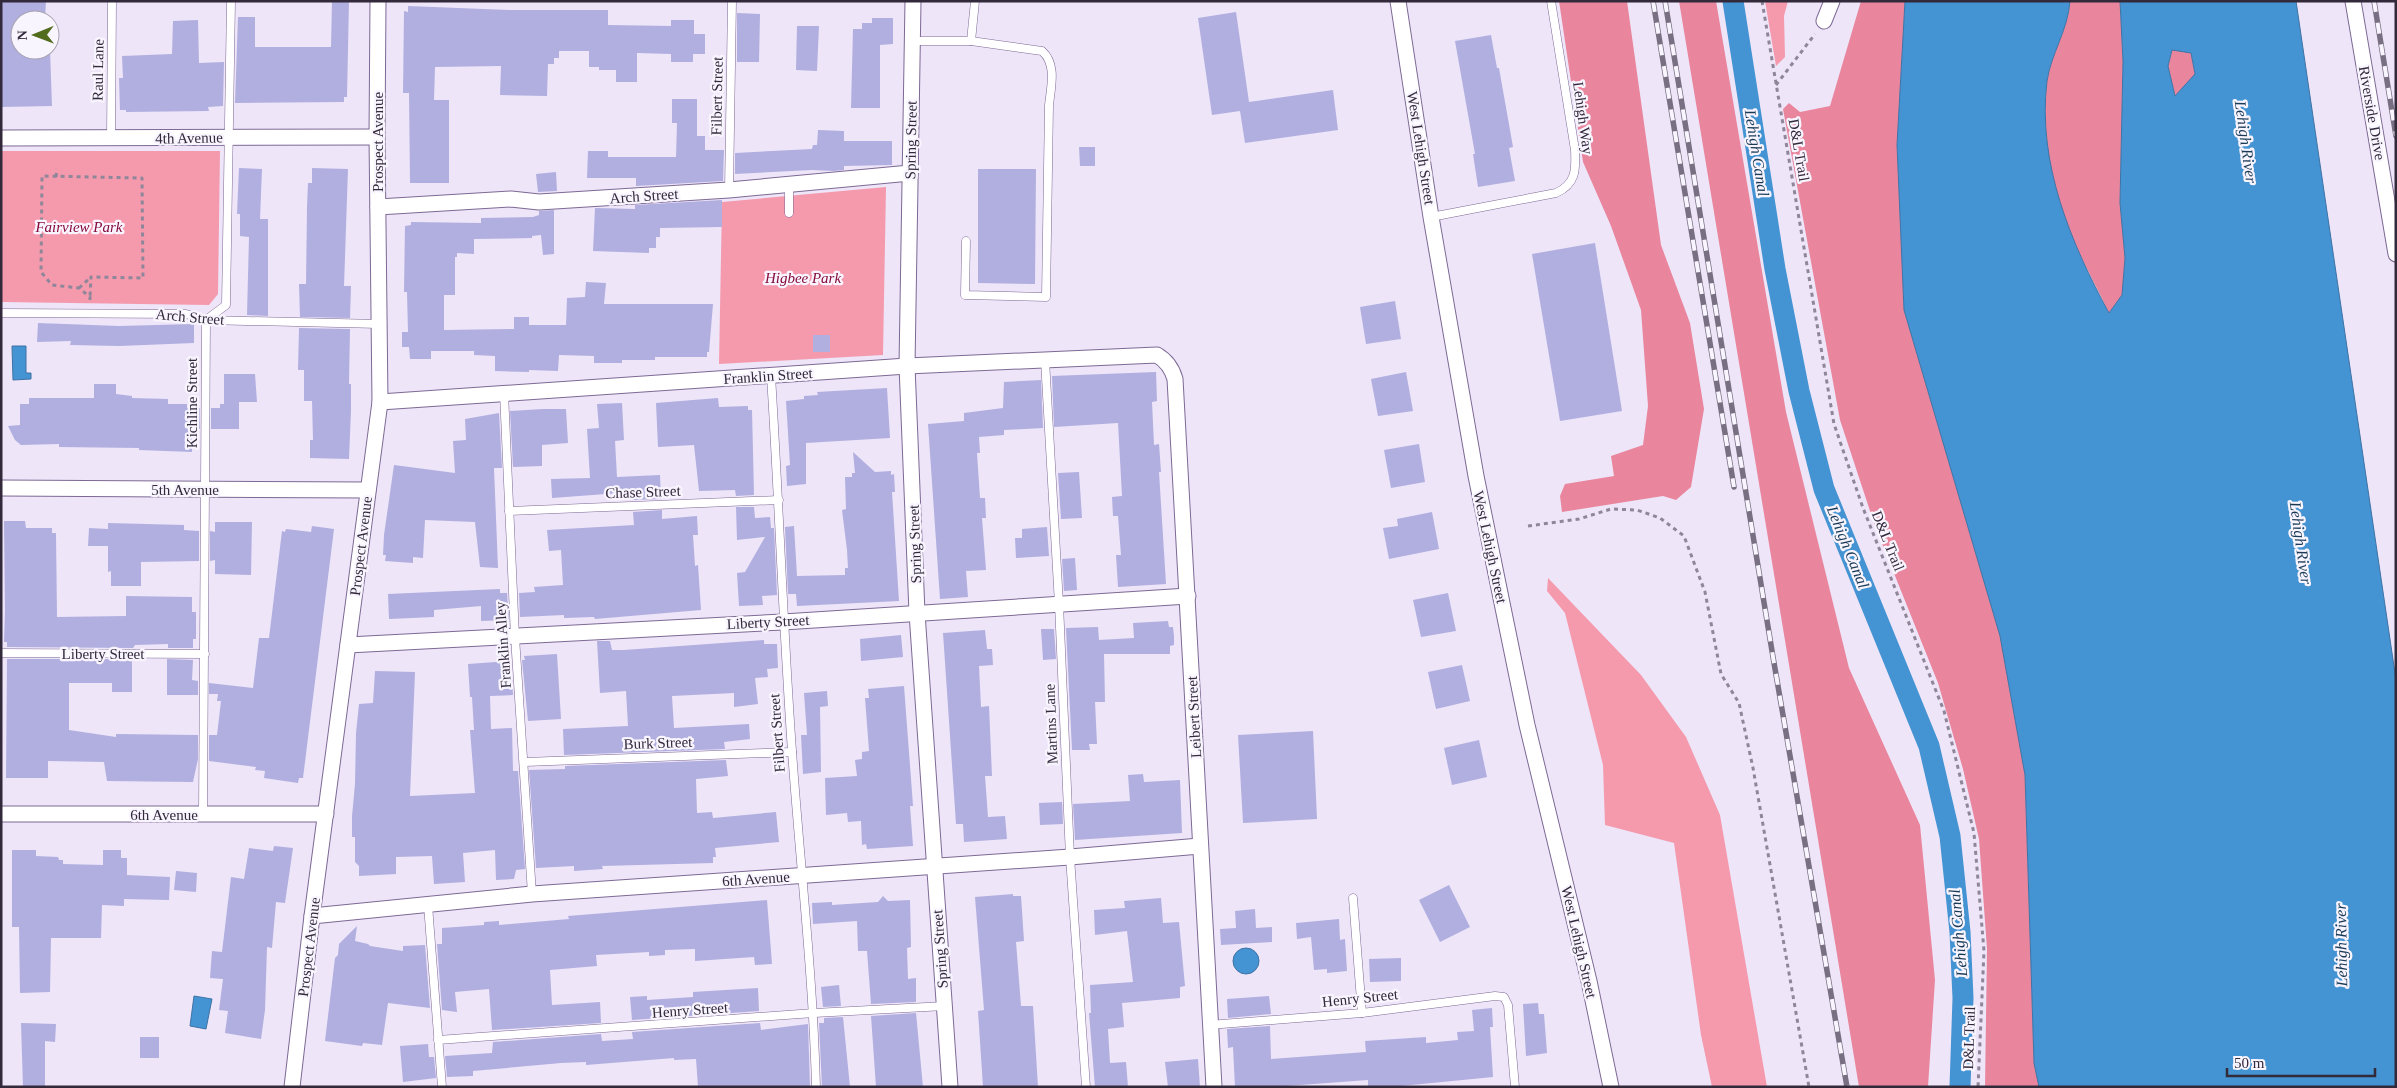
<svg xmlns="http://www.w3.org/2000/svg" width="2397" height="1088" font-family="Georgia,serif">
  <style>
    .green { fill: #f59aad }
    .forest { fill: #e9869d }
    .water { fill: #4493d2; stroke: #3f73a5; fill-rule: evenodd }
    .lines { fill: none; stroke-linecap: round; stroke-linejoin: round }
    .canal { stroke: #4493d2; stroke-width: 21 }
    .building { fill: #b0afdf }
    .service-casing { stroke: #7d6994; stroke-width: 9 }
    .minor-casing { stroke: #7d6994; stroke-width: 17 }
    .path { stroke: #8f8699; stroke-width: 3; stroke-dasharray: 4 4; stroke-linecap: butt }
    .service { stroke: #fff; stroke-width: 8 }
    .minor { stroke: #fff; stroke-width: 15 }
    .rail-casing { stroke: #786f82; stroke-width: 5.5 }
    .rail { stroke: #f9f5ff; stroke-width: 4; stroke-dasharray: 11; stroke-linecap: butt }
    .labels { text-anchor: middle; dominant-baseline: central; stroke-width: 4.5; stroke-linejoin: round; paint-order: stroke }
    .street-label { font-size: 15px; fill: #32293b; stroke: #f9f5ff }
    .park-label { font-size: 15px; font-style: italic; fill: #850c3b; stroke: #f9f5ff }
    .water-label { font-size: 16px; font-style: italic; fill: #193a55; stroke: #f9f5ff }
  </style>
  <rect width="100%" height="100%" fill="#eee5f9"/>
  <g class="green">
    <polygon points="1765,1 1788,1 1784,16 1785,57 1776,66"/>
    <polygon points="1,151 220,151 218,294 209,305 1,302"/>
    <polygon points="886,187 883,355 719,364 722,202"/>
    <polygon points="1548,578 1641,675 1686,737 1720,815 1767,1087 1712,1087 1701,1035 1674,843 1605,825 1603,765 1565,613 1547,591"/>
  </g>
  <g class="forest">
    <polygon points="1559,1 1627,1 1661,245 1690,323 1704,409 1691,487 1676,500 1663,496 1562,512 1560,496 1565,484 1614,476 1611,456 1643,445 1648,406 1641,310 1611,226 1583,162"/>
    <polygon points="1679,1 1716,1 1786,412 1849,668 1920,825 1935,980 1928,1087 1859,1087"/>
    <polygon points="1861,1 1905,1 1897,145 1904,310 2000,636 2025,775 2034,1063 2039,1087 1985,1087 1987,949 1979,839 1963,769 1938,683 1875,526 1840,420 1783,109 1789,103 1800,112 1830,106"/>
    <path d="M2070,1H2120L2123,61L2120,203L2125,258L2122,295L2109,313C2093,279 2073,245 2061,209C2048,169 2042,123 2047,81C2051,54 2068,30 2070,1Z"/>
    <polygon points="2172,49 2191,53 2195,75 2175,96 2168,66"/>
  </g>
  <g class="water">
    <path d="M1905,1H2070C2068,30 2051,54 2047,81C2037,163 2071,243 2109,313L2122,295L2125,258L2120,203L2123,61L2120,1H2296L2396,680V1087H2039L2034,1063L2025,775L2000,636L1904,310L1897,145ZM2172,50L2191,53L2195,74L2175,96L2168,66Z"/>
    <polygon points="12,346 26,346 26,373 31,373 31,379 13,380"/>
    <circle cx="1246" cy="961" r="13"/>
    <polygon points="194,996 212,999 206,1029 190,1026"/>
  </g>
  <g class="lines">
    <polyline class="canal" points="1733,1 1775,269 1799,391 1824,489 1929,746 1950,836 1960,932 1963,998 1960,1087"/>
  </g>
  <g class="building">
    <polygon points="1,1 46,1 45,20 20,20 20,50 50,50 52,106 1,107"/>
    <polygon points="332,1 349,1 347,97 344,97 344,102 235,103 238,17 255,17 255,47 331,47"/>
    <polygon points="408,6 509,10 608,10 608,25 671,26 671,20 694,20 694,34 705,34 705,54 693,54 693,62 671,62 671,54 637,53 637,82 616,82 616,70 599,70 599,67 589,67 589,51 559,51 559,58 554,58 554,64 548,64 547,96 500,95 501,66 435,67 434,100 449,100 449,183 410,183 409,93 403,93 404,11 408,12"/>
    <polygon points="1236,12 1249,102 1333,90 1338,130 1245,143 1240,111 1212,115 1198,18"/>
    <polygon points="737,13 760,14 759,62 737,62"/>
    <polygon points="872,18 893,18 893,44 880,45 880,108 851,108 853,29 862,29 862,23 872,23"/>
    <polygon points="198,20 199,63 224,62 223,106 208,107 209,111 126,112 126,110 120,110 119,78 123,78 122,56 172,54 173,21"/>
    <polygon points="797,26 819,26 817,71 796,70"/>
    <polygon points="1491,35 1497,68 1499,68 1513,147 1509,148 1515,181 1478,187 1473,154 1475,154 1455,41"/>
    <polygon points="672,99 697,99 697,136 705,136 705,150 724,150 723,181 636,186 636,178 587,178 588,151 608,151 608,157 676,157 677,123 672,123"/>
    <polygon points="818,130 844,131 844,141 892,141 892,165 844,166 844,170 834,171 812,170 735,174 735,153 812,149 813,145 817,145"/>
    <polygon points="1079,147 1095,147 1095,166 1080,166"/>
    <polygon points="239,168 262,169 260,219 268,219 268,316 247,315 249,237 240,236 240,214 237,214"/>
    <polygon points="312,168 348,169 344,286 351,286 350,318 300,317 299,284 306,284 307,207 308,183 312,183"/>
    <polygon points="978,169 1036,169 1035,284 978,283"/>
    <polygon points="556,172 557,191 538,192 536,174"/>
    <polygon points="722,200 722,227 660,228 660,237 656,237 656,248 649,248 649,253 593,251 595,208 635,209 635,205"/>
    <polygon points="554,210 554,254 543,255 541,235 532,236 532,238 474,239 474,254 457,253 457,257 455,257 455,295 444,295 444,330 514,329 514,317 529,317 529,325 566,325 567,298 585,297 586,282 606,283 604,304 713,304 709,352 707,352 707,357 655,357 655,360 622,360 622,363 594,363 594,356 559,355 558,371 529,370 529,372 495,371 495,356 474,355 474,351 431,351 431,359 410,359 409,347 402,347 402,332 408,332 407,292 404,292 405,226 411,225 411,222 481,223 481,218 533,217 539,215 539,211"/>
    <polygon points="1595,243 1622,411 1560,421 1532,254"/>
    <polygon points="1395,301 1401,339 1366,344 1360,307"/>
    <polygon points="38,323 119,326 194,324 194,343 119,346 70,345 71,341 37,342"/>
    <polygon points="299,328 350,329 349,384 351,384 351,410 349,459 310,458 310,440 313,440 312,401 304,401 304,370 298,370"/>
    <rect x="813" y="335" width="17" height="17"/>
    <polygon points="1156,372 1157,401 1152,402 1154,445 1159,444 1161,472 1159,472 1166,584 1118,587 1116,555 1121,555 1118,516 1113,516 1112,497 1122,496 1118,423 1054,427 1052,376"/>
    <polygon points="1406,372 1413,411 1378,416 1371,379"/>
    <polygon points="224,374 255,374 257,402 239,402 239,429 211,429 211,408 220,408 220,404 224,404"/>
    <polygon points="1041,380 1043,428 1004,430 1004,435 979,437 980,453 977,453 980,498 985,498 986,518 982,518 986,570 966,571 968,597 940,599 928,424 964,421 964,413 1003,408 1004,382"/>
    <polygon points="94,384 116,384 116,394 132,396 132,398 168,399 168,404 187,404 187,408 200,408 200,429 192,429 192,452 139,450 139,448 59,447 59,444 21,445 15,440 8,426 20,425 20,404 29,404 29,398 94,398"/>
    <polygon points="887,388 890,438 806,443 806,484 787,486 786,466 790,465 786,401 804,399 804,396 818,395 817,392"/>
    <polygon points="718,398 719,407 748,406 748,410 752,410 754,495 736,496 735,490 699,491 694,445 658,447 656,403"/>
    <polygon points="622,403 624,440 615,441 617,477 660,475 661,499 633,500 633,492 552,498 551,479 590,478 587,429 599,428 597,404"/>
    <polygon points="543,409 566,409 568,443 542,445 542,466 513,467 510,411"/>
    <polygon points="499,413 502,468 494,468 498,568 480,567 475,522 425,520 423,558 413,557 413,563 385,561 386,555 383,555 384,535 394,465 455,473 453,441 466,440 465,419"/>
    <polygon points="1419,444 1425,482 1391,488 1384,450"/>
    <polygon points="853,452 875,472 891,471 891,475 894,474 895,492 892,492 899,601 797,606 796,594 788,594 785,527 794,526 797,576 845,575 845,568 848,568 847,550 842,510 846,509 845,477 852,477 852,473 855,473"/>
    <polygon points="1079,472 1082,518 1061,519 1058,473"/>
    <polygon points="736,507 754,507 755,518 770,517 771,528 774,528 777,595 762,596 763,605 739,606 737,573 745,572 765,537 737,540"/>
    <polygon points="662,510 662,519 697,516 698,535 693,535 695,566 698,565 701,610 595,619 594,617 564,618 564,615 520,617 519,593 535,592 534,587 563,585 561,550 549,551 547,530 634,525 633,512"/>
    <polygon points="1432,512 1439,549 1389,559 1383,528 1398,526 1397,519"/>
    <polygon points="4,521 25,521 26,528 52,528 52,533 56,533 57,617 126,616 126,596 192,597 192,612 196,612 196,639 193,639 193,648 168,648 168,644 135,645 133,648 7,647 7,642 4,642 5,611"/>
    <polygon points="215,522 252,522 251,575 215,574 215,560 210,561 210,531 215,532"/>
    <polygon points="108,523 184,525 184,530 199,531 199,561 141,562 141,586 111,586 111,571 108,572 108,546 88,546 89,528 108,529"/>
    <polygon points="312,526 334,529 303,778 299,778 298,783 264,778 265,771 255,770 256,767 209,761 209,735 217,735 221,701 217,701 218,694 209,694 209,683 253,688 259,638 269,638 282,531 285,532 286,529 311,532"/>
    <polygon points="1047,527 1049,556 1016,558 1015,538 1022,538 1022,529"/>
    <polygon points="1075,558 1077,590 1064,591 1062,559"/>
    <polygon points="500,589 500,593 507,593 509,620 481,621 481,606 434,610 434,617 389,619 388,594"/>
    <polygon points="1448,593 1456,631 1421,637 1413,600"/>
    <polygon points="1168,621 1169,627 1173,627 1174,636 1174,645 1170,646 1170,654 1104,654 1105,702 1095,702 1097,744 1089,744 1090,750 1072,750 1066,628 1098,627 1099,640 1134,638 1133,623"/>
    <polygon points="1041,629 1054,629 1056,659 1043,660"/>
    <polygon points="985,630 987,649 992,649 993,665 979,666 981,707 989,706 992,776 985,776 988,817 1005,816 1007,839 964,842 963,824 956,824 943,633"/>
    <polygon points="901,635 903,657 861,661 860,639"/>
    <polygon points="764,640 764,644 777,644 778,668 767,669 768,677 755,678 758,704 734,707 734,693 672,696 674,728 749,724 750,739 724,742 725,749 564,755 563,729 628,726 626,691 600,693 597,641 610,641 612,650 624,650"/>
    <polygon points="557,654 561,719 528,721 522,660 525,660 524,656"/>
    <polygon points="7,659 132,659 132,692 112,692 112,683 69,683 69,730 116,737 116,734 198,735 198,759 193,782 107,781 104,762 48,761 48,778 6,778"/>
    <polygon points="167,659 193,660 192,680 198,681 198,695 167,695"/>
    <polygon points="511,661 513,695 490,696 491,729 512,728 513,771 518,771 525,869 516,870 514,879 496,880 495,850 463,853 465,882 434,884 432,856 396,857 396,874 359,876 359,866 355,862 355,837 352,837 352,816 355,784 356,733 359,704 373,703 375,671 415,672 410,796 475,793 470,730 474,730 472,697 470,697 468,664"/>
    <polygon points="1462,665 1470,701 1436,709 1428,672"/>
    <polygon points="904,686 912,792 913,806 910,806 913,846 867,849 866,844 862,845 861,821 848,822 847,813 826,815 825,778 857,776 855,760 862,759 862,752 869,751 865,698 869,698 868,689"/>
    <polygon points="827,691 828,706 820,707 821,772 803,774 801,735 807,735 804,693"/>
    <polygon points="1313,731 1317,819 1243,823 1238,735"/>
    <polygon points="1479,740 1487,777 1452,785 1444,748"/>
    <polygon points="726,760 728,776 696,779 697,813 712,812 713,818 776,812 779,842 715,848 716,857 713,857 713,863 602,866 603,869 574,871 574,866 536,868 529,770 565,769 565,766"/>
    <polygon points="1143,774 1144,782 1180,780 1182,833 1075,840 1073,804 1130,801 1128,775"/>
    <polygon points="1062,802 1063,824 1040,825 1039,803"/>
    <polygon points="274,846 293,848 285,903 276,902 272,948 267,947 265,1010 261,1039 225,1033 228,1011 219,1010 223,979 210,978 212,951 222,952 231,877 244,879 249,848 273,851"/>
    <polygon points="12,850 36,850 36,856 58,857 59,860 63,860 63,864 103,865 103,850 121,850 121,858 127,858 127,875 170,877 169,900 124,899 124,906 102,905 101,938 51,938 50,992 20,993 19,927 12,927"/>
    <polygon points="176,871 197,873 196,892 174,890"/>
    <polygon points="1449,885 1470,927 1440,942 1419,900"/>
    <polygon points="1013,894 1013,896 1021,896 1024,941 1016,942 1021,1006 1033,1006 1038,1087 983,1087 978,1011 984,1010 975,897"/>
    <polygon points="883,896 888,901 910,900 911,947 907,948 908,979 916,978 916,1002 871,1004 867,951 858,951 857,921 813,924 812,903 832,902 832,905 878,902"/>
    <polygon points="1161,898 1163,923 1179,922 1185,986 1180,987 1180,998 1122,1003 1124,1027 1108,1029 1110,1063 1126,1062 1128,1087 1095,1087 1089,1013 1091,1013 1090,985 1133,982 1127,931 1095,935 1094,910 1125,908 1124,901"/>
    <polygon points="767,900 772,964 755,965 754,957 695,961 695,949 665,950 665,955 649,956 649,952 596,955 597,966 550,970 552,1005 600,1002 601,1023 492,1030 489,989 455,992 457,1012 442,1010 437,944 442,944 442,928 484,925 484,922 499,921 499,925 569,919 568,916"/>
    <polygon points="1255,909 1256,928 1272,927 1272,942 1221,945 1220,929 1236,928 1235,911"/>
    <polygon points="1339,919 1340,940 1345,939 1347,971 1327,973 1327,969 1314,970 1311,937 1297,939 1296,923"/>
    <polygon points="357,926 355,941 368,944 370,946 403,951 403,946 425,945 430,1008 388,1003 382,1045 363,1043 362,1046 325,1041 335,958 338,955 339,944"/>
    <polygon points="1401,958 1401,981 1370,982 1369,959"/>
    <polygon points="839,985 841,1006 823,1007 821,987"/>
    <polygon points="758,988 759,1011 632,1020 630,997 647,996 647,1000 693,997 693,992"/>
    <polygon points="1269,996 1271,1014 1228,1018 1227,999"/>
    <polygon points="1538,1003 1539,1014 1544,1014 1547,1053 1526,1056 1523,1004"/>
    <polygon points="1492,1008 1493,1027 1490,1027 1493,1077 1391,1087 1368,1087 1368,1080 1273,1087 1235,1087 1233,1047 1228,1048 1227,1029 1270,1026 1271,1059 1366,1052 1365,1041 1426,1037 1426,1043 1458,1040 1457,1032 1474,1031 1472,1010"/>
    <polygon points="916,1013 923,1087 876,1087 871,1016"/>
    <polygon points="843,1017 850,1087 822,1087 819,1023 824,1023 824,1018"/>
    <polygon points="21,1023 56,1024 55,1042 45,1041 45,1087 23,1087"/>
    <polygon points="760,1023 761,1030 808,1024 810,1087 698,1087 696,1059 674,1060 674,1058 586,1065 586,1062 561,1063 473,1071 473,1076 447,1077 445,1056 492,1053 493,1042 601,1034 602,1041 633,1039 632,1032"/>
    <rect x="140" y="1037" width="19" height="21"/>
    <polygon points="428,1044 429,1057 434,1057 436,1078 403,1082 400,1046"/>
    <polygon points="1198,1059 1200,1087 1168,1087 1165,1062"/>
  </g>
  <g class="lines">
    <defs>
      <g id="service">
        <polyline points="912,41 971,41 975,1"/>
        <polyline points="111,139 112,1"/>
        <polyline points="789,185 789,213"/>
        <polyline points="729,190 732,1"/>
        <path d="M1431,217L1556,193C1576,184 1576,170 1575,150L1551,1"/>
        <path d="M966,241L965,295L1046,297L1049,105C1051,87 1057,64 1042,51L971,41"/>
        <polyline points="1,313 186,314 206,320 379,324"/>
        <polyline points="1045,360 1059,604 1070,857 1086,1087"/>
        <path d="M771,376C779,501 783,626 792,751C800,863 813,974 816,1087"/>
        <polyline points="504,393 515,637 532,894"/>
        <polyline points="509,511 779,500"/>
        <polyline points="1,653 205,654"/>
        <polyline points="525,762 792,752"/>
        <polyline points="203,815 206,320 226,305 231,1"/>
        <polyline points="1353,898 1362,1013"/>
        <polyline points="428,905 442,1087"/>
        <polyline points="1209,1025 1362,1013 1495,996 1504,997 1508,1005 1515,1087"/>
        <polyline points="438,1040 814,1013 945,1006"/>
      </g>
      <g id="minor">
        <polyline points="913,1 907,366 917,613 950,1087"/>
        <polyline points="1398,1 1431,217 1476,476 1527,725 1589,981 1611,1087"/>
        <polyline points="2353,1 2396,254"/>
        <polyline points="1824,21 1832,1"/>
        <polyline points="1,138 377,137"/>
        <polyline points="378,207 511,199 539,202 729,190 910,173"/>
        <path d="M380,402L907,366L1157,355C1167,361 1172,368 1175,379L1214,1087"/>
        <polyline points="1,488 368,490"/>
        <polyline points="348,645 783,622 1188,596"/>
        <polyline points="1,814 326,814"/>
        <polyline points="312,916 532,894 1070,857 1200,846"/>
        <polyline points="292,1087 312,916 380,402 377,137 378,1"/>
      </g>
    </defs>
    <use href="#service" class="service-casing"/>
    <use href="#minor" class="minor-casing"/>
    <g class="path">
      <polyline points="1762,1 1834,424 1863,508 1944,711 1974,833 1984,951 1978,1087"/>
      <polyline points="1776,85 1815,34"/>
      <polyline points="56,177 57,169"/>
      <polyline points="79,288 90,278"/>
      <polyline points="90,300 90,297 79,288 52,285 41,272 42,176 142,178 143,278 91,277 90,297"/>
      <polyline points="1528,526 1579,519 1611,509 1637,510 1660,518 1684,536 1705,592 1721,674 1739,703 1753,768 1809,1087"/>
    </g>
    <use href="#service" class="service"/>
    <use href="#minor" class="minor"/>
    <defs>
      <g id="rail">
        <polyline points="1653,1 1734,487"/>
        <polyline points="1665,1 1773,657 1847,1087"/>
        <polyline points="2374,1 2396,136"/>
      </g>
    </defs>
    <use href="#rail" class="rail-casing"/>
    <use href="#rail" class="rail"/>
  </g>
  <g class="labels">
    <g class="street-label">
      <text transform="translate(98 70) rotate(-89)">Raul Lane</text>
      <text transform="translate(717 96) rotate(-89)">Filbert Street</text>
      <text transform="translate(2372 113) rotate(80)">Riverside Drive</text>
      <text transform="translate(1583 118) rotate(82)">Lehigh Way</text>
      <text transform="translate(189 138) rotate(-1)">4th Avenue</text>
      <text transform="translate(911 140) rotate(-89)">Spring Street</text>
      <text transform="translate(378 142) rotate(-90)">Prospect Avenue</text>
      <text transform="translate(1421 148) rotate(81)">West Lehigh Street</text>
      <text transform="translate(1799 150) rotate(80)">D&amp;L Trail</text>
      <text transform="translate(644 196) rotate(-4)">Arch Street</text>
      <text transform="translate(190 317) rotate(5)">Arch Street</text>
      <text transform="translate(768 376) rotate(-4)">Franklin Street</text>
      <text transform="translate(192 403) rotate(-90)">Kichline Street</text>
      <text x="185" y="490">5th Avenue</text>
      <text transform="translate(643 492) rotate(-2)">Chase Street</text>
      <text transform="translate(1888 541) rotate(68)">D&amp;L Trail</text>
      <text transform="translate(915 544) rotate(-92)">Spring Street</text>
      <text transform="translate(361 546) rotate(-83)">Prospect Avenue</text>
      <text transform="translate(1490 547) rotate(78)">West Lehigh Street</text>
      <text transform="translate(768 622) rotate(-3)">Liberty Street</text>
      <text transform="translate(503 645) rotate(-94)">Franklin Alley</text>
      <text x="103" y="654">Liberty Street</text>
      <text transform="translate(1194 717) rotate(-93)">Leibert Street</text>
      <text transform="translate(1051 724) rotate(-92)">Martins Lane</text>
      <text transform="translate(777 733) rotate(-94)">Filbert Street</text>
      <text transform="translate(658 743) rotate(-2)">Burk Street</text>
      <text x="164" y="815">6th Avenue</text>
      <text transform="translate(756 879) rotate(-4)">6th Avenue</text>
      <text transform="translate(1579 942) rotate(77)">West Lehigh Street</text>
      <text transform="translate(309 947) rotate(-83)">Prospect Avenue</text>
      <text transform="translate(940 949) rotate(-94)">Spring Street</text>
      <text transform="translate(1360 998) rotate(-6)">Henry Street</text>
      <text transform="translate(690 1010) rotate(-4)">Henry Street</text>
      <text transform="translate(1969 1038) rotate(-88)">D&amp;L Trail</text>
    </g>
    <g class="park-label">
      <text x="79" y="227">Fairview Park</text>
      <text x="803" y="278">Higbee Park</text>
    </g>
    <g class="water-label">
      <text transform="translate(2246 142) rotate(82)">Lehigh River</text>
      <text transform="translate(1757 153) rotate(81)">Lehigh Canal</text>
      <text transform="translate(2301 543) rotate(82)">Lehigh River</text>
      <text transform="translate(1848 547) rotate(68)">Lehigh Canal</text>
      <text transform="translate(1958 933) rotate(-95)">Lehigh Canal</text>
      <text transform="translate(2341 945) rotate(-91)">Lehigh River</text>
    </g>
  </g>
  <rect width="2397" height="1088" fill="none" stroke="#32293b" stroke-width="5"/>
  <g transform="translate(35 35) rotate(269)"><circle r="24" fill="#f9f5ff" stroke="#a9a3b1"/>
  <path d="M0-4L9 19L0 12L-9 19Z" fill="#526c1e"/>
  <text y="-8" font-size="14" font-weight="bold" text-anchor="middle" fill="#32293b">N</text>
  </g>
  <path d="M2227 1068v8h148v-8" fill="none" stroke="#32293b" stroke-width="2.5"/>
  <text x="2234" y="1068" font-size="15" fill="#32293b" stroke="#f9f5ff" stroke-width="4" paint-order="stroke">50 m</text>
</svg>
